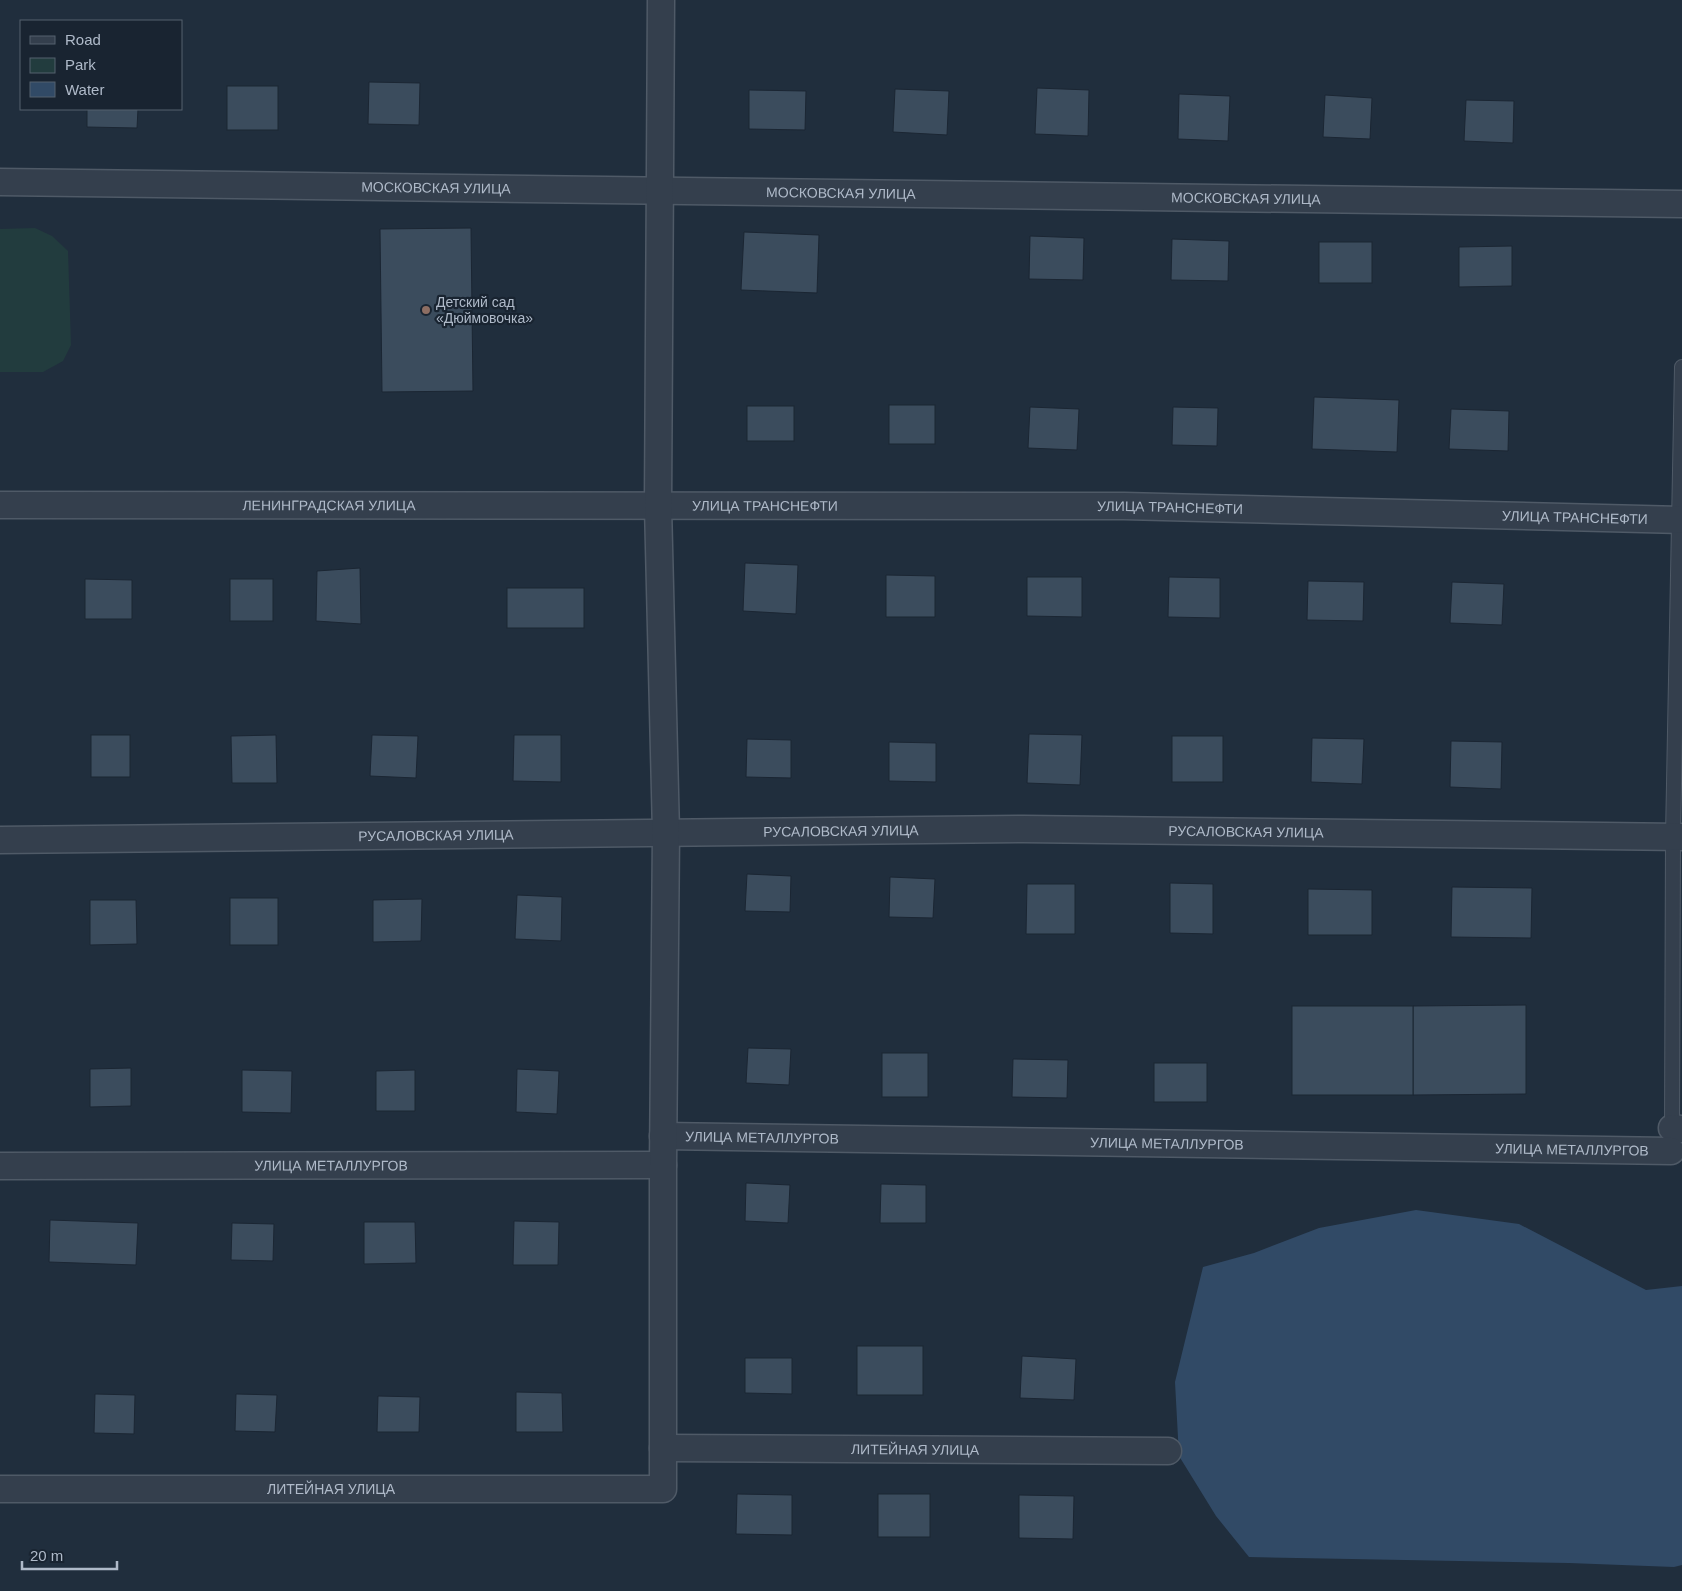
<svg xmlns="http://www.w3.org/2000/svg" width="1682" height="1591" font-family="Arial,sans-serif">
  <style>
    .green { fill: #223c3e }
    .water { fill: #314a66 }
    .building { fill: #3b4c5d; stroke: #1b2633 }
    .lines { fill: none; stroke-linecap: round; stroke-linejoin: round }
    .service-casing { stroke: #4f5a67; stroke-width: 16 }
    .minor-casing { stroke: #4f5a67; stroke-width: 29 }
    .service { stroke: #343f4d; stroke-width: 14 }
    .minor { stroke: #343f4d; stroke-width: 26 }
    .education-dot { fill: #8d6e63; stroke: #192431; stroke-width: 2 }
    .labels { text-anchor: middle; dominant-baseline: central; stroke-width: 4.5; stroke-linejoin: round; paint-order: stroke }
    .street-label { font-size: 14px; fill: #afbac9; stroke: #192431 }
    .poi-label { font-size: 14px; fill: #afbac9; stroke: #192431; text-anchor: start }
  </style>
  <rect width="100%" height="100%" fill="#202e3d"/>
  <polygon class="green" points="35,228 52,236 68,251 71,345 63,361 43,372 0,372 0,229"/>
  <polygon class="water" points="1416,1210 1519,1224 1646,1290 1682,1286 1682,1565 1674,1567 1569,1563 1249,1557 1216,1516 1179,1456 1175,1382 1203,1267 1254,1253 1319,1228"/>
  <g class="building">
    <polygon points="369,82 420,83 419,125 368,124"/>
    <rect x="227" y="86" width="51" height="44"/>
    <polygon points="1037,88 1089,90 1088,136 1035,134"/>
    <polygon points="895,89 949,91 947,135 893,132"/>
    <polygon points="749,90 806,91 805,130 749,129"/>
    <polygon points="1179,94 1230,96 1228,141 1178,139"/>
    <polygon points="1325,95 1372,98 1370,139 1323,137"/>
    <polygon points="1466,100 1514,101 1513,143 1464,141"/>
    <polygon points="87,109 138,109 137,128 87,127"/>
    <polygon points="471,228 473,391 382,392 380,229"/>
    <polygon points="744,232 819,235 817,293 741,290"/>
    <polygon points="1030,236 1084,238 1083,280 1029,279"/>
    <polygon points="1172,239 1229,241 1228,281 1171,280"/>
    <rect x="1319" y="242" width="53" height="41"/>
    <polygon points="1512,246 1512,286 1459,287 1459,247"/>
    <polygon points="1314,397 1399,400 1397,452 1312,449"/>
    <rect x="889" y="405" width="46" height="39"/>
    <rect x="747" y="406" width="47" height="35"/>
    <polygon points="1030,407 1079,409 1077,450 1028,448"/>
    <polygon points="1173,407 1218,408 1217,446 1172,445"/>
    <polygon points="1451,409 1509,411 1508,451 1449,449"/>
    <polygon points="745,563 798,565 796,614 743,611"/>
    <polygon points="360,568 361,624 316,621 317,571"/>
    <polygon points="886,575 935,576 935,617 886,617"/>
    <polygon points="1027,577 1082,577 1082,617 1027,616"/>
    <polygon points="1169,577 1220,578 1220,618 1168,617"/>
    <polygon points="85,579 132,580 132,619 85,619"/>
    <rect x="230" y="579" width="43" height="42"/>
    <polygon points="1308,581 1364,582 1363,621 1307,620"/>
    <polygon points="1452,582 1504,584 1502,625 1450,623"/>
    <rect x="507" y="588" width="77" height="40"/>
    <polygon points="1029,734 1082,735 1080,785 1027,783"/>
    <rect x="91" y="735" width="39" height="42"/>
    <polygon points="276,735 277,783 232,783 231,736"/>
    <polygon points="372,735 418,736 416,778 370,776"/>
    <polygon points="514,735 561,735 561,782 513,781"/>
    <rect x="1172" y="736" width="51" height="46"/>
    <polygon points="1312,738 1364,739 1362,784 1311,782"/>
    <polygon points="747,739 791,740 791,778 746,777"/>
    <polygon points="1451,741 1502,742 1501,789 1450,787"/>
    <polygon points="889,742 936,743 936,782 889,781"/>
    <polygon points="747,874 791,876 790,912 745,911"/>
    <polygon points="890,877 935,879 933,918 889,917"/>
    <polygon points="1170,883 1213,884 1213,934 1170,933"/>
    <polygon points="1027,884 1075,884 1075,934 1026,934"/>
    <polygon points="1452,887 1532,888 1531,938 1451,937"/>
    <polygon points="1308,889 1372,890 1372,935 1308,935"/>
    <polygon points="517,895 562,897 561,941 515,939"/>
    <rect x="230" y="898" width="48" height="47"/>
    <polygon points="422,899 421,941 373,942 373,900"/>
    <polygon points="90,900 136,900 137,944 90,945"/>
    <polygon points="1526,1005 1526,1094 1413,1095 1413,1006"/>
    <rect x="1292" y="1006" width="121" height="89"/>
    <polygon points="748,1048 791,1049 789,1085 746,1083"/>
    <rect x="882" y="1053" width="46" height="44"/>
    <polygon points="1013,1059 1068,1060 1067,1098 1012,1097"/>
    <rect x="1154" y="1063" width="53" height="39"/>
    <polygon points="131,1068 131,1106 90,1107 90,1069"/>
    <polygon points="517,1069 559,1071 557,1114 516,1112"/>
    <polygon points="242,1070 292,1071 291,1113 242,1112"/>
    <polygon points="415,1070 415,1111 376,1111 376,1071"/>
    <polygon points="746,1183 790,1185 788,1223 745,1221"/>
    <polygon points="881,1184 926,1185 926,1223 880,1223"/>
    <polygon points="50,1220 138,1223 136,1265 49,1262"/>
    <polygon points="514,1221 559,1222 558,1265 513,1265"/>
    <polygon points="364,1222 415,1222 416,1263 364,1264"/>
    <polygon points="232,1223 274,1224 273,1261 231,1260"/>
    <rect x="857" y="1346" width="66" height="49"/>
    <polygon points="1022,1356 1076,1359 1074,1400 1020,1398"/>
    <polygon points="745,1358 792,1358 792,1394 745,1393"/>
    <polygon points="516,1392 562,1393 563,1432 516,1432"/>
    <polygon points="95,1394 135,1395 134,1434 94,1433"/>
    <polygon points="236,1394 277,1395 275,1432 235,1431"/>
    <polygon points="378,1396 420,1397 419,1432 377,1432"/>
    <polygon points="737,1494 792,1495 792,1535 736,1534"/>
    <rect x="878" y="1494" width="52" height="43"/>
    <polygon points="1019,1495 1074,1496 1073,1539 1019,1538"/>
  </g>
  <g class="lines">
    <defs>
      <polyline id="service" points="1672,1134 1673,836 1682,367"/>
      <g id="minor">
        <path id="s1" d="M0,182L1682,204"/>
        <path id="s2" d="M0,505L1124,506L1682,520"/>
        <path id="s3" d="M0,840L1024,829L1682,837"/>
        <polyline points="1672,1128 1682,1129"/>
        <path id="s4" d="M663,1136L1671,1151"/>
        <path id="s5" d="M0,1166L663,1165"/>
        <path id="s6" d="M663,1448L1168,1451"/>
        <path id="s7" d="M0,1489H663V1165L666,833L658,506L661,0"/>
      </g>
    </defs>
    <use href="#service" class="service-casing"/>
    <use href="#minor" class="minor-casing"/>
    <use href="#service" class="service"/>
    <use href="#minor" class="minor"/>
  </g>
  <circle class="education-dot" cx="426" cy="310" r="5"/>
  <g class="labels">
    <g class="street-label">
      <text stroke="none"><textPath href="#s1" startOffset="436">МОСКОВСКАЯ УЛИЦА</textPath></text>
      <text stroke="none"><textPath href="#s1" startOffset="841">МОСКОВСКАЯ УЛИЦА</textPath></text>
      <text stroke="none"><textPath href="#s1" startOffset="1246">МОСКОВСКАЯ УЛИЦА</textPath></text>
      <text stroke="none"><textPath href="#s2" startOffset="329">ЛЕНИНГРАДСКАЯ УЛИЦА</textPath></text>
      <text stroke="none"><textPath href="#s2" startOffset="765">УЛИЦА ТРАНСНЕФТИ</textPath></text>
      <text stroke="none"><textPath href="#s2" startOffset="1170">УЛИЦА ТРАНСНЕФТИ</textPath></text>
      <text stroke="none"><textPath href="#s2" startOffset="1575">УЛИЦА ТРАНСНЕФТИ</textPath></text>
      <text stroke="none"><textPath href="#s3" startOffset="841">РУСАЛОВСКАЯ УЛИЦА</textPath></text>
      <text stroke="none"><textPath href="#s3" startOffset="1246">РУСАЛОВСКАЯ УЛИЦА</textPath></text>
      <text stroke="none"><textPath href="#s3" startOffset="436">РУСАЛОВСКАЯ УЛИЦА</textPath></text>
      <text stroke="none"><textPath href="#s4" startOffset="99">УЛИЦА МЕТАЛЛУРГОВ</textPath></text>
      <text stroke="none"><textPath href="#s4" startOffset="504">УЛИЦА МЕТАЛЛУРГОВ</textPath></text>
      <text stroke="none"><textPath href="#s4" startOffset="909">УЛИЦА МЕТАЛЛУРГОВ</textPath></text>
      <text stroke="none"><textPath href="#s5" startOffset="331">УЛИЦА МЕТАЛЛУРГОВ</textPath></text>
      <text stroke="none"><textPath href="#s6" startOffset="252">ЛИТЕЙНАЯ УЛИЦА</textPath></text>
      <text stroke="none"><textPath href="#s7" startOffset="331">ЛИТЕЙНАЯ УЛИЦА</textPath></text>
    </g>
    <g class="poi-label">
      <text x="436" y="302">Детский сад<tspan x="436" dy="16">«Дюймовочка»</tspan></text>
    </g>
  </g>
  <rect x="20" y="20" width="162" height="90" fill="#192431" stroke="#55606e"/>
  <rect x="30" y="36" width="25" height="8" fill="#343f4d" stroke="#55606e"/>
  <text x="65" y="45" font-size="15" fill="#afbac9">Road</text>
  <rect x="30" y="58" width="25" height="15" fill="#223c3e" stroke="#55606e"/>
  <text x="65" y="70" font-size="15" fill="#afbac9">Park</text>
  <rect x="30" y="82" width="25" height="15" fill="#314a66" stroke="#55606e"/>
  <text x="65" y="95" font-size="15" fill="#afbac9">Water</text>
  <path d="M22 1561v8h95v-8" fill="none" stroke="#afbac9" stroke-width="2.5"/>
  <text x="30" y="1561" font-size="15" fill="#afbac9" stroke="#192431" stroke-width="4" paint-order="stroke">20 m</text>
</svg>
